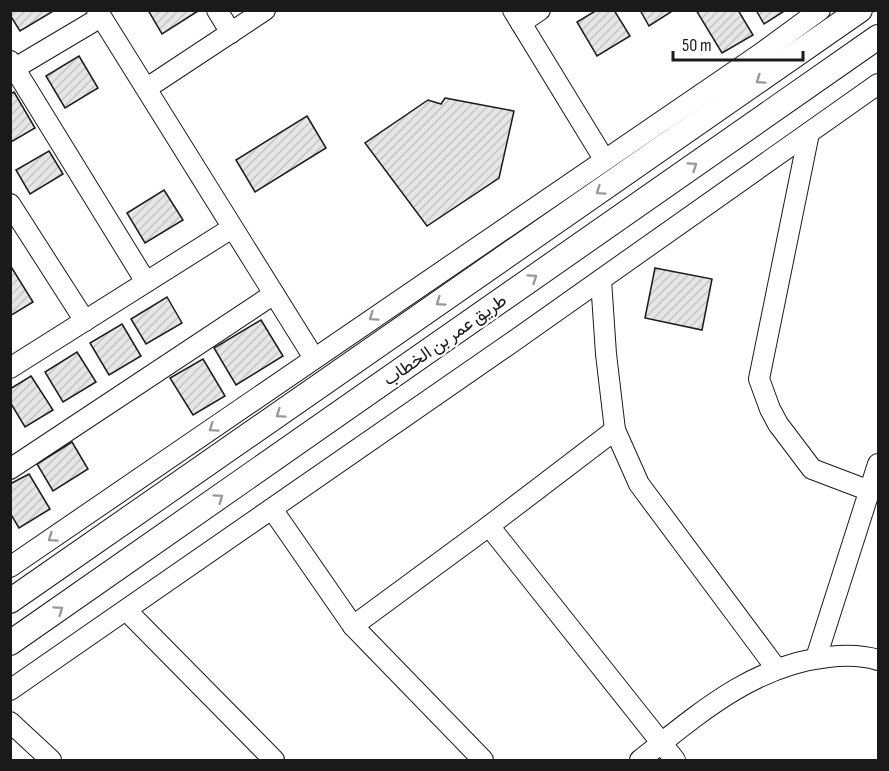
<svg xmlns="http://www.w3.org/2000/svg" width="889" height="771" font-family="'Sofia Sans Condensed',Vazirmatn,sans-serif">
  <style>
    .building { fill: url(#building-hatch); stroke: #1a1a1a; stroke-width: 1.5 }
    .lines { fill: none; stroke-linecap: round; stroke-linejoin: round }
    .minor-casing { stroke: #1a1a1a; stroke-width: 22 }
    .major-casing { stroke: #1a1a1a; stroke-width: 26 }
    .minor { stroke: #fff; stroke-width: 20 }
    .major { stroke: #fff; stroke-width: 24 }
    .oneway { stroke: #989898 }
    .labels { text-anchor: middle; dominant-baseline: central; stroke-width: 4.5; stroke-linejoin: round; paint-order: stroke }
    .street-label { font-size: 18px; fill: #1a1a1a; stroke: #fff }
  </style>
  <defs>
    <pattern id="building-hatch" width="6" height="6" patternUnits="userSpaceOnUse" patternTransform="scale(1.5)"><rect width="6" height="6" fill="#e6e6e6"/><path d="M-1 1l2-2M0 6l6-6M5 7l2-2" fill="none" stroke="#c5c5c5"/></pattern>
  </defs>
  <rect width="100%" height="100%" fill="#fff"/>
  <g class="building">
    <polygon points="10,10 55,10 20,31 10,15"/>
    <polygon points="148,10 198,10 198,11 162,34"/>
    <polygon points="597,10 614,10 630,36 597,56 577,22"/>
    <polygon points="640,10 674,10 649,26"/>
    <polygon points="696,10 738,10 753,35 722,53"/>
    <polygon points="756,10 786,10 764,24"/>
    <polygon points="79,56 98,88 65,108 46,76"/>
    <polygon points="14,92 35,128 11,142 10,94"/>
    <polygon points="445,98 514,111 499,178 427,226 365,143 428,100 441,104"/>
    <polygon points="307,116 326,148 255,192 236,160"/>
    <polygon points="49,151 63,174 30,194 16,170"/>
    <polygon points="164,190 183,220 145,243 127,213"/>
    <polygon points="10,265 33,302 10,316"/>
    <polygon points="655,268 712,279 702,330 645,318"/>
    <polygon points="167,297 182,323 146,344 131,319"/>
    <polygon points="261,320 283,356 236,385 214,348"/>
    <polygon points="122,324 141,356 109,375 90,343"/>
    <polygon points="77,352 96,382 63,402 45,372"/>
    <polygon points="203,359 225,396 193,415 170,378"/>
    <polygon points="31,376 53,410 25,427 10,402 10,389"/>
    <polygon points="72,442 88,469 53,491 37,464"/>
    <polygon points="29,474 50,509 19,528 10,513 10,484"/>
  </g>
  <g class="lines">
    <defs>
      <g id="minor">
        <polyline points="97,10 314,358"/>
        <polyline points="217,10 231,33"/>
        <polyline points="513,10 604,159"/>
        <polyline points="521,23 540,10"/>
        <polyline points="10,61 146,282"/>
        <polyline points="10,71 101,17"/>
        <polyline points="147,88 265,10"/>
        <polyline points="809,133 759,379 770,409 778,424 812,469 870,491"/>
        <polyline points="10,204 85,321"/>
        <polyline points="601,280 606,354 615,430 639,484 776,668"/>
        <polyline points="10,368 232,228"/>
        <polyline points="10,469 274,294"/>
        <polyline points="272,509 353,626 483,760"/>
        <polyline points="489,526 675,760"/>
        <polyline points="10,567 760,54 820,10"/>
        <polyline points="126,610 274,760"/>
        <polyline points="353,626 489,526 615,430"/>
        <polyline points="816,658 878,464"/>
        <polyline points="10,690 511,343 878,84"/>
        <polyline points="10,722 51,760"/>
        <path d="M640,760C697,715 753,665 828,657C845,655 862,655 878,660"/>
      </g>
      <g id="major">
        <polyline points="10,601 860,10"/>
        <polyline points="10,643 878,37"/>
      </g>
    </defs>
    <use href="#minor" class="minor-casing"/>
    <use href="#major" class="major-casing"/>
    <use href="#minor" class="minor"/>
    <use href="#major" class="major"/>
  </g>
  <defs><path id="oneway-chevron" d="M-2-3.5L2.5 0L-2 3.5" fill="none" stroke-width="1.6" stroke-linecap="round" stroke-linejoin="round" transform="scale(1.5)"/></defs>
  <g class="oneway">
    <use href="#oneway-chevron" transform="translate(760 80) rotate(145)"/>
    <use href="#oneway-chevron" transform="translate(693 166) rotate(-35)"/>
    <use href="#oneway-chevron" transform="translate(600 191) rotate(145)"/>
    <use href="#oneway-chevron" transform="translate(533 278) rotate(-35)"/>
    <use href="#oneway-chevron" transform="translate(440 302) rotate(145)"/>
    <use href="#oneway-chevron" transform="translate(373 317) rotate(145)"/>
    <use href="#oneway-chevron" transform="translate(280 414) rotate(145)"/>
    <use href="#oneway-chevron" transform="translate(213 428) rotate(145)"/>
    <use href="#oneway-chevron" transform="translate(219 498) rotate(-35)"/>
    <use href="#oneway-chevron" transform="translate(52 538) rotate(145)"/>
    <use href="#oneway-chevron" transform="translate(59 610) rotate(-35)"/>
  </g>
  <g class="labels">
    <g class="street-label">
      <text transform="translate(445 340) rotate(-35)">طريق عمر بن الخطاب</text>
    </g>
  </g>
  <rect width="889" height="771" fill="none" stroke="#1a1a1a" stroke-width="24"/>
  <path d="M673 51v9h130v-9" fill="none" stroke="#1a1a1a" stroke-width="3"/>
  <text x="682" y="51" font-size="18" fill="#1a1a1a" stroke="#ffffff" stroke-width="4.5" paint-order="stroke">50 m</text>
</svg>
